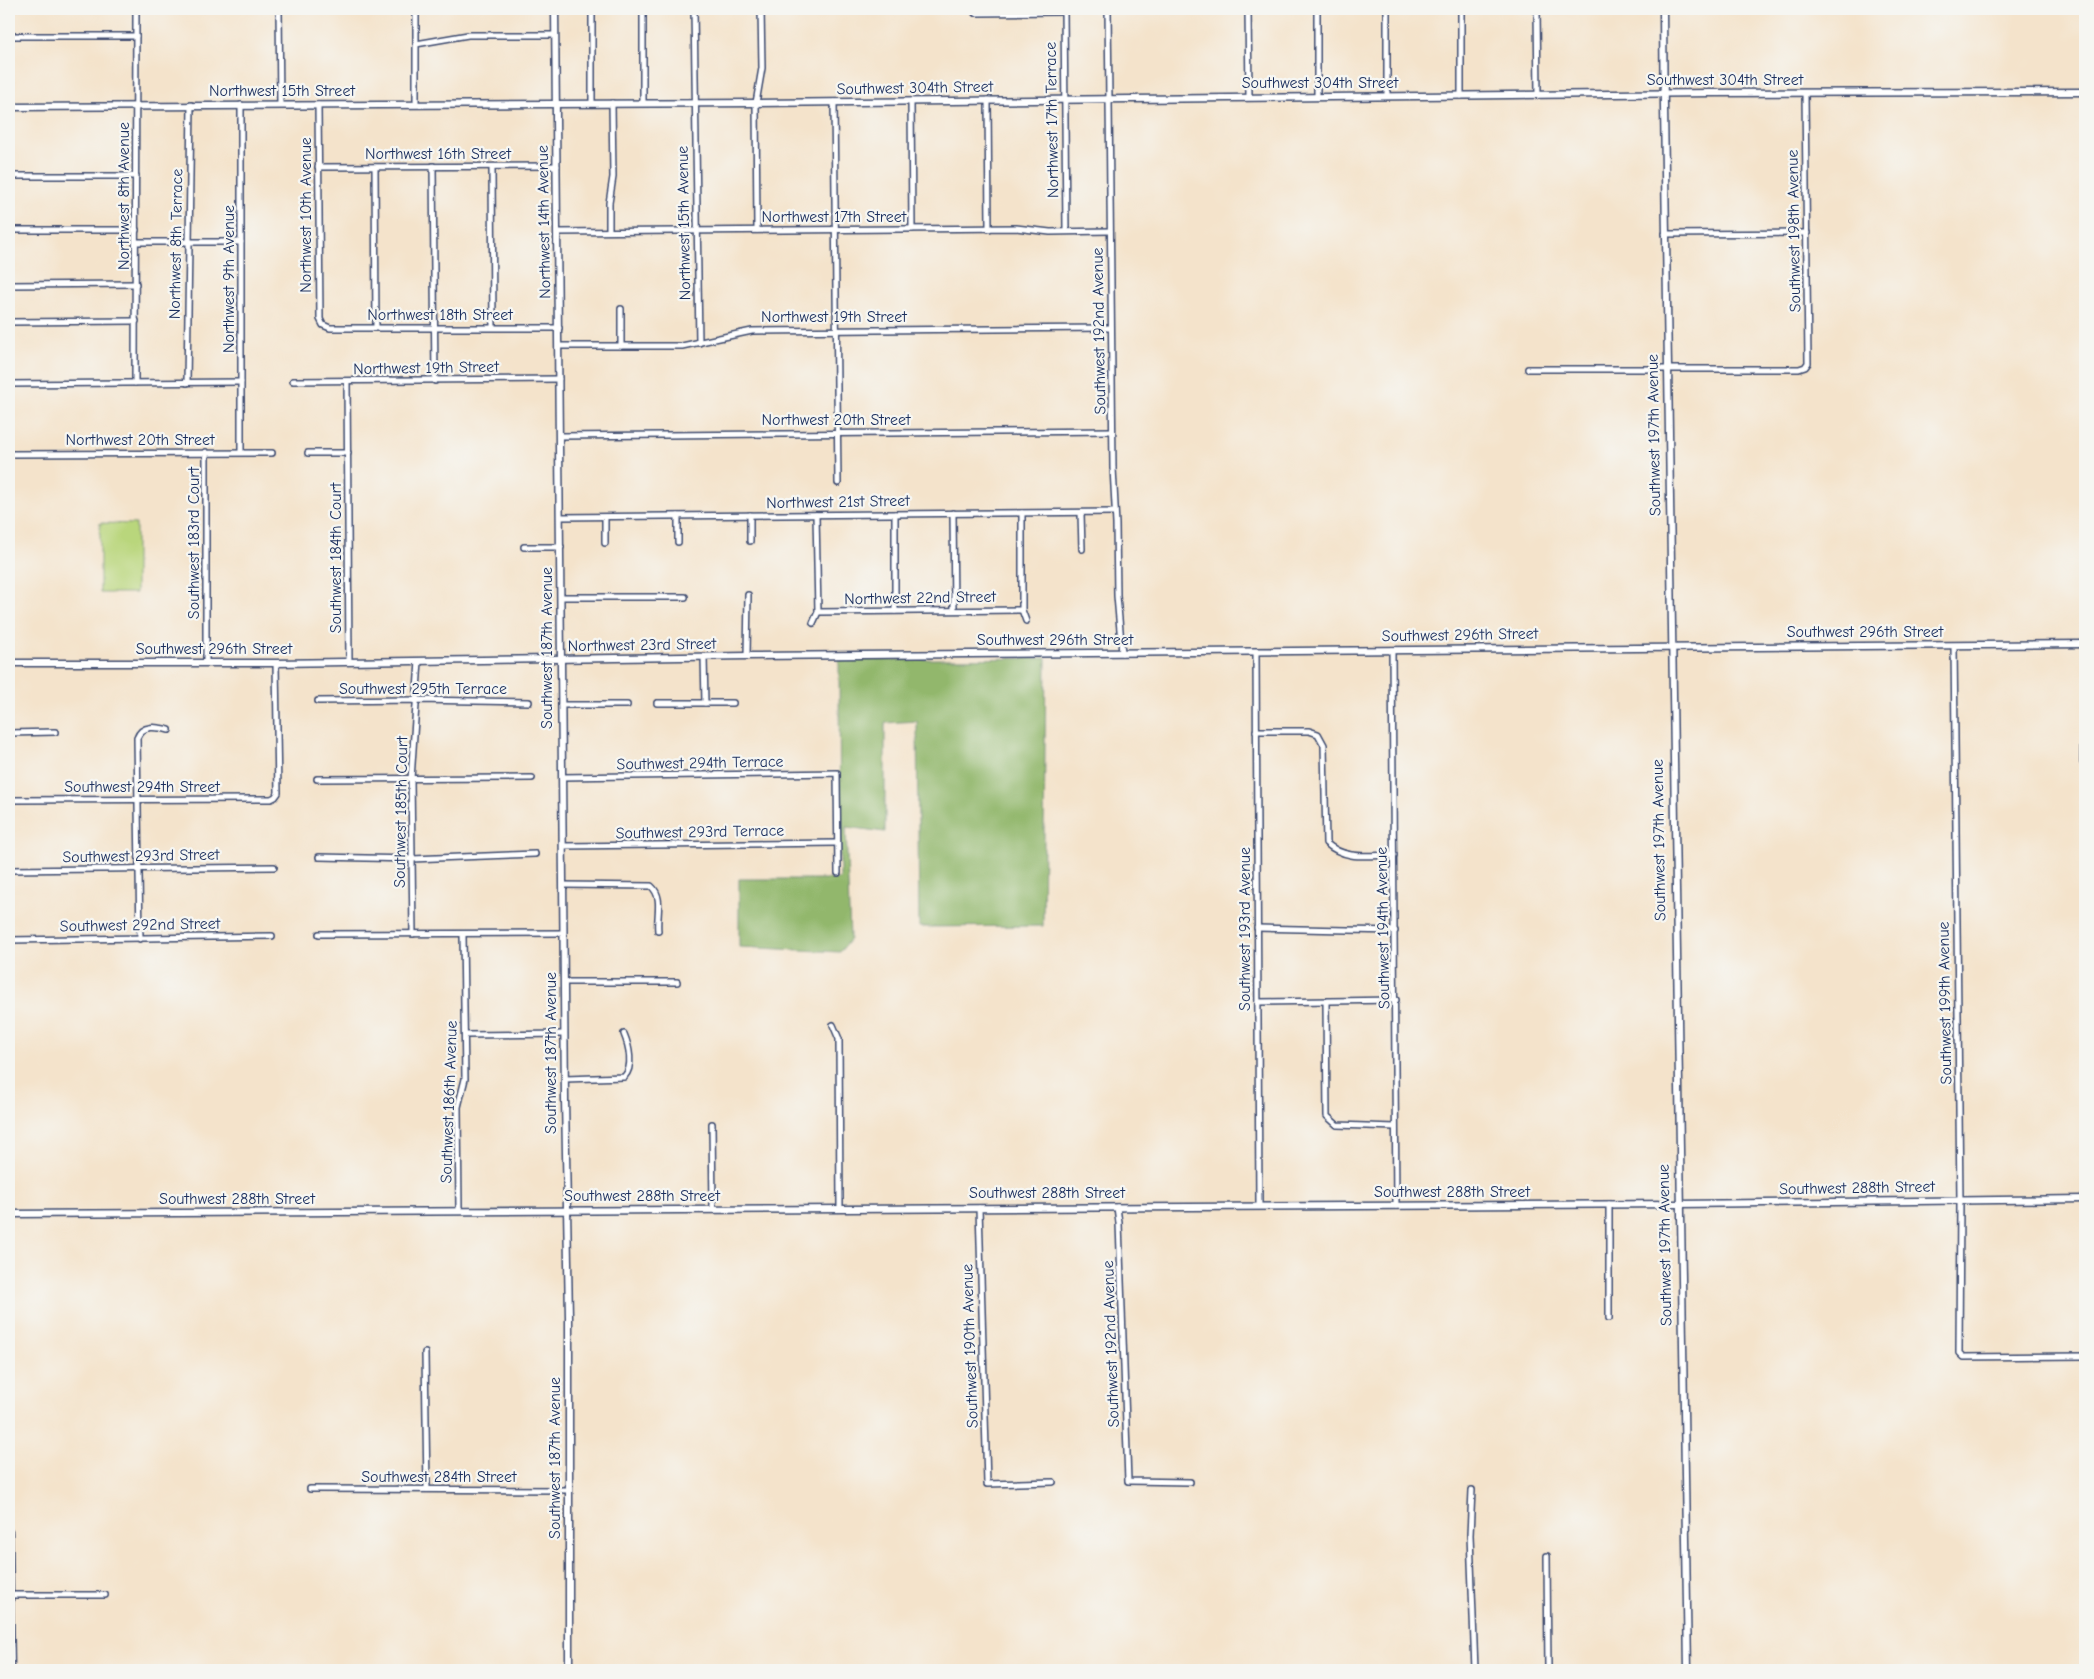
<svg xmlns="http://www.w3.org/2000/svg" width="2094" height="1679" font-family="'Comic Neue',sans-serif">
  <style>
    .green { fill: #b9d67c; stroke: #6a826d }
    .forest { fill: #92b76c; stroke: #567365 }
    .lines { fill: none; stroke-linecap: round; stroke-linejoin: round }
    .minor-casing { stroke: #3c4a6e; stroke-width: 8 }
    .tertiary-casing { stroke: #3c4a6e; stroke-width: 9 }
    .minor { stroke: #fff; stroke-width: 5 }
    .tertiary { stroke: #fff; stroke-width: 6 }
    .labels { text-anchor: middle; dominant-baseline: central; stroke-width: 4.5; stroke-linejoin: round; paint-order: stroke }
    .street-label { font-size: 16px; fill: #1b2f5e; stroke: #f6f6f2 }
  </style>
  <rect width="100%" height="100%" fill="#f6f6f2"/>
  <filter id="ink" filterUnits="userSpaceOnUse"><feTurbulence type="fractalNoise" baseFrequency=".02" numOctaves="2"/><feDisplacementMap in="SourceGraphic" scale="10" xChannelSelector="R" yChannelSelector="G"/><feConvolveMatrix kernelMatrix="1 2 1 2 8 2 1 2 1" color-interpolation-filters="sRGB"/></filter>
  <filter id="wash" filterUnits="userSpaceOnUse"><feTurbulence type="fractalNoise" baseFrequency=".0096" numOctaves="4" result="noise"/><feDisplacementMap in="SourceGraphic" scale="20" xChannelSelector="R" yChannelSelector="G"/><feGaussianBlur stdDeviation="1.12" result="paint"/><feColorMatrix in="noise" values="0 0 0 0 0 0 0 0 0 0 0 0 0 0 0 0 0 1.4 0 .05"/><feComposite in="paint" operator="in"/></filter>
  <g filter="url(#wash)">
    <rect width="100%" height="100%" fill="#f4e3cb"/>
    <polygon class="green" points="100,523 136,524 136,593 100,593"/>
    <polygon class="forest" points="1046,658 1043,926 919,927 917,721 885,723 885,832 846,827 850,939 840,952 739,947 739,879 840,879 839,660"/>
  </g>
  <g filter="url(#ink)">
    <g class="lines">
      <defs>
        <g id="minor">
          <polyline points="279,9 280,105"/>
          <polyline points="416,9 416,104"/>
          <polyline points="592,9 592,103"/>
          <polyline points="643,9 643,103"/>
          <polyline points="694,9 699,343"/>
          <polyline points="1064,9 1066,231"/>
          <polyline points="1108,9 1113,468 1116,524 1117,596 1122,653"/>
          <polyline points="1248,9 1249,97"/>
          <polyline points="1317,9 1317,97"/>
          <polyline points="1387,9 1387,96"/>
          <polyline points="1537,9 1538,95"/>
          <polyline points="975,13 1064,12"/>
          <polyline points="9,36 136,36"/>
          <polyline points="416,44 468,35 554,35"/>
          <polyline points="1461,96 1461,9"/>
          <polyline points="988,100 989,229"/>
          <polyline points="911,101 912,229"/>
          <polyline points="834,102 838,483"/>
          <polyline points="241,105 241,452"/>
          <polyline points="318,105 320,319 323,325 330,328 559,328"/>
          <polyline points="433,166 435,381"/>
          <polyline points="318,167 557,166"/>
          <polyline points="375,167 376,327"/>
          <polyline points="492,167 493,327"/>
          <polyline points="9,176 136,176"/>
          <polyline points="9,230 136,230"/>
          <polyline points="757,230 756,103 762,68 761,9"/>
          <polyline points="609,231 609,203 613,177 612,103"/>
          <polyline points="557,232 1016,228 1050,232 1110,231"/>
          <polyline points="1665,234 1807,233"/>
          <polyline points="136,242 241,242"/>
          <polyline points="9,285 136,284"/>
          <polyline points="9,322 136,321"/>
          <polyline points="559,346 682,346 752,331 1111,328"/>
          <polyline points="621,346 621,309"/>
          <polyline points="1528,369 1799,369 1805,367 1808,363 1805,93"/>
          <polyline points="293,381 559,379"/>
          <polyline points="347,381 349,662"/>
          <polyline points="135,383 136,9"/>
          <polyline points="187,383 191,105"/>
          <polyline points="9,384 241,382"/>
          <polyline points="560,436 1112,431"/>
          <polyline points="308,453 348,453"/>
          <polyline points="9,454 272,453"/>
          <polyline points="953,513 954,610"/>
          <polyline points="1022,513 1022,610 1026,621"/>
          <polyline points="1081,513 1082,549"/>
          <polyline points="895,514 895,611"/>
          <polyline points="750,515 750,541"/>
          <polyline points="678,516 678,542"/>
          <polyline points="560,517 1115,512"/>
          <polyline points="605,517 605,543"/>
          <polyline points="524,547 561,547"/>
          <polyline points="561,597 685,597"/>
          <polyline points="818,612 1022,610"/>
          <polyline points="813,623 818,612 816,515"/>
          <polyline points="1954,646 1960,1201 1959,1353 1963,1357 2085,1356"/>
          <polyline points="1392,650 1396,1206"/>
          <polyline points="1256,652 1259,1206"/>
          <polyline points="747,656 748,595"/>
          <polyline points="206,663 206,452"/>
          <polyline points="318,701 417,700 529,702"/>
          <polyline points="657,703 705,703 704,657"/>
          <polyline points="705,703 733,703"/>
          <polyline points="561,705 627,705"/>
          <path d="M1256,731H1309L1318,734L1324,745L1326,843C1346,861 1369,855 1394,855"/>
          <polyline points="9,733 55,732"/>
          <polyline points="2083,762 2085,653"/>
          <polyline points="562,777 837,773 838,873"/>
          <polyline points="317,779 532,778"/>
          <polyline points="9,800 271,799 275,797 278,793 276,663"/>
          <polyline points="563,846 837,843"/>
          <polyline points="319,857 412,859 535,854"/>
          <polyline points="9,870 274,867"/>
          <path d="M563,885L651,886C664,897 656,916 658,931"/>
          <polyline points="1257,928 1395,931"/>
          <polyline points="319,934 563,933"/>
          <polyline points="413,934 411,779 419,661"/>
          <path d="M140,939L137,738C142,724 157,727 169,730"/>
          <polyline points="9,940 272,936"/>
          <polyline points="564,982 677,982"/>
          <polyline points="1258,1002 1396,1000"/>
          <polyline points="1326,1002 1327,1116 1337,1125 1395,1127"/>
          <polyline points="833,1025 839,1039 840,1209"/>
          <polyline points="465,1035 564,1034"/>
          <path d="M565,1079L624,1077C634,1067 629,1046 624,1034"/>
          <polyline points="712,1124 713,1209"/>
          <polyline points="1609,1204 1609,1318"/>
          <polyline points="1117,1207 1119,1223 1128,1481 1190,1482"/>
          <polyline points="979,1208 987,1484 1053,1482"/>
          <polyline points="459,1211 458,1107 465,1079 463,934"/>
          <polyline points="425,1353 427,1489"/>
          <polyline points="310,1489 568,1490"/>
          <polyline points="1472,1490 1470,1535 1475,1670"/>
          <polyline points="1547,1556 1548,1670"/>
          <polyline points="10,1595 105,1595"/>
        </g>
        <g id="tertiary">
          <polyline points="555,9 565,1099 569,1317 569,1670"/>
          <path d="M1663,9C1667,563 1676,1117 1688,1670"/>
          <polyline points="9,107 756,103 1710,93 2085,92"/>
          <polyline points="9,663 276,663 747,656 2085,644"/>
          <polyline points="9,1214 1679,1204 2085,1199"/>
          <polyline points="9,1532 11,1670"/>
        </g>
      </defs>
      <use href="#minor" class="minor-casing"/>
      <use href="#tertiary" class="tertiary-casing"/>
      <use href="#minor" class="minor"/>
      <use href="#tertiary" class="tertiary"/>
    </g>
  </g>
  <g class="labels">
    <g class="street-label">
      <text x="1725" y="80">Southwest 304th Street</text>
      <text x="1320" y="83">Southwest 304th Street</text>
      <text transform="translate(915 88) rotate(-1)">Southwest 304th Street</text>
      <text x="282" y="91">Northwest 15th Street</text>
      <text transform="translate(1052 120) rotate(-91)">Northwest 17th Terrace</text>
      <text x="438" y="154">Northwest 16th Street</text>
      <text transform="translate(124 196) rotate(-90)">Northwest 8th Avenue</text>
      <text transform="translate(306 215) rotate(-90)">Northwest 10th Avenue</text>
      <text x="834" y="217">Northwest 17th Street</text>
      <text transform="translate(544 222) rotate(-91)">Northwest 14th Avenue</text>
      <text transform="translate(684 223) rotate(-91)">Northwest 15th Avenue</text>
      <text transform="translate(1794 231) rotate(-91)">Southwest 198th Avenue</text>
      <text transform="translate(176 244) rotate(-89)">Northwest 8th Terrace</text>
      <text transform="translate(229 279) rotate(-90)">Northwest 9th Avenue</text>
      <text x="440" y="315">Northwest 18th Street</text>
      <text x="834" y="317">Northwest 19th Street</text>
      <text transform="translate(1099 331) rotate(-91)">Southwest 192nd Avenue</text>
      <text transform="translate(426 368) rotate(-1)">Northwest 19th Street</text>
      <text x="836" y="420">Northwest 20th Street</text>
      <text transform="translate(1654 435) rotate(-91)">Southwest 197th Avenue</text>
      <text x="140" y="440">Northwest 20th Street</text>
      <text transform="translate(838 502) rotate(-1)">Northwest 21st Street</text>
      <text transform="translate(194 543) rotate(-90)">Southwest 183rd Court</text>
      <text transform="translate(336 558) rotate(-90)">Southwest 184th Court</text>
      <text transform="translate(920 598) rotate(-1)">Northwest 22nd Street</text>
      <text x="1865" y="632">Southwest 296th Street</text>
      <text transform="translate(1460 635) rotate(-1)">Southwest 296th Street</text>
      <text x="1055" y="640">Southwest 296th Street</text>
      <text transform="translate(642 645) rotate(-1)">Northwest 23rd Street</text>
      <text transform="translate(547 648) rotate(-90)">Southwest 187th Avenue</text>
      <text x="214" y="649">Southwest 296th Street</text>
      <text x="423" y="689">Southwest 295th Terrace</text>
      <text transform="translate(700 763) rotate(-1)">Southwest 294th Terrace</text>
      <text x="142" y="787">Southwest 294th Street</text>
      <text transform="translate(401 812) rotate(-89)">Southwest 185th Court</text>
      <text transform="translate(700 832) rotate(-1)">Southwest 293rd Terrace</text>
      <text transform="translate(1659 840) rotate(-91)">Southwest 197th Avenue</text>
      <text transform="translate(141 856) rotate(-1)">Southwest 293rd Street</text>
      <text transform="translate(140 925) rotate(-1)">Southwest 292nd Street</text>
      <text transform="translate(1383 928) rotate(-91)">Southwest 194th Avenue</text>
      <text transform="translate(1245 929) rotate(-90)">Southwest 193rd Avenue</text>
      <text transform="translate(1945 1003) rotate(-91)">Southwest 199th Avenue</text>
      <text transform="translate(551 1053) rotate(-90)">Southwest 187th Avenue</text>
      <text transform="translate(449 1102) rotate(-88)">Southwest 186th Avenue</text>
      <text transform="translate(1857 1188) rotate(-1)">Southwest 288th Street</text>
      <text x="1452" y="1192">Southwest 288th Street</text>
      <text x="1047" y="1193">Southwest 288th Street</text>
      <text x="642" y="1196">Southwest 288th Street</text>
      <text x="237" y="1199">Southwest 288th Street</text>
      <text transform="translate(1665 1245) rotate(-91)">Southwest 197th Avenue</text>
      <text transform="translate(1111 1344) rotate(-92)">Southwest 192nd Avenue</text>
      <text transform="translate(970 1346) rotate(-92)">Southwest 190th Avenue</text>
      <text transform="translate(555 1458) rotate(-90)">Southwest 187th Avenue</text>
      <text x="439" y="1477">Southwest 284th Street</text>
    </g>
  </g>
  <rect width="2094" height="1679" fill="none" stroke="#f6f6f2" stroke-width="30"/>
</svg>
